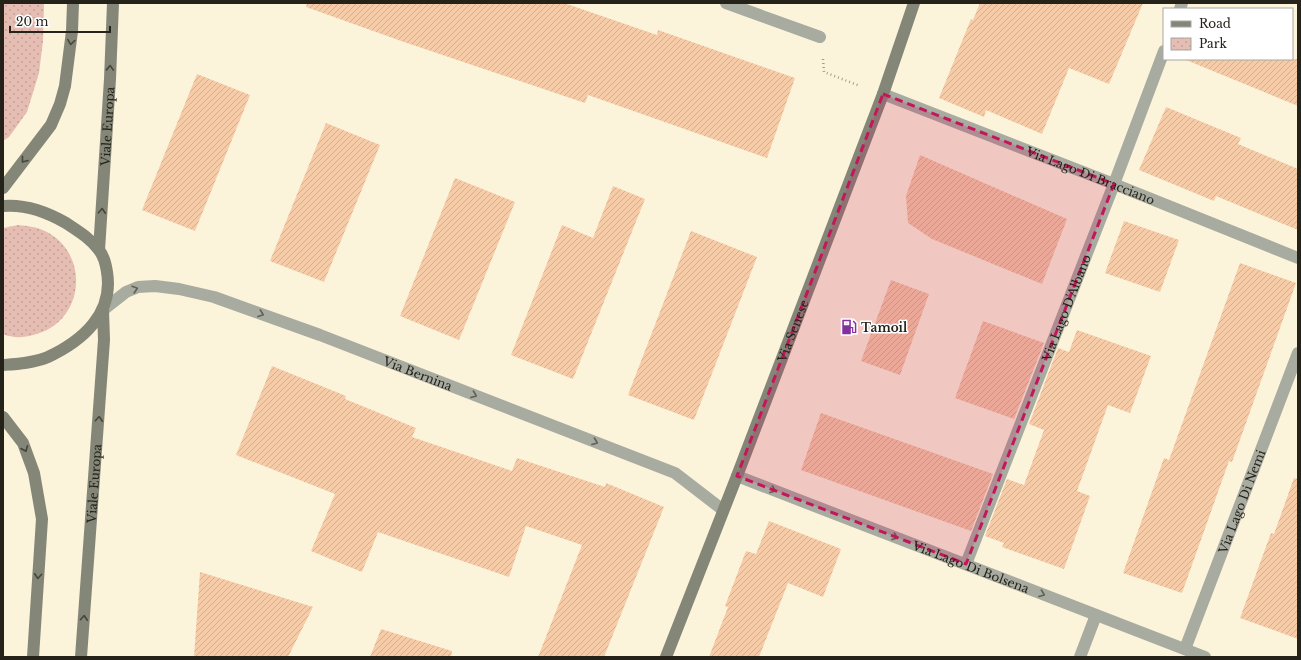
<svg xmlns="http://www.w3.org/2000/svg" width="1301" height="660" font-family="'Libre Baskerville',serif">
  <style>
    .park { fill: url(#park-dots) }
    .building { fill: url(#building-hatch) }
    .lines { fill: none; stroke-linecap: round; stroke-linejoin: round }
    .path { stroke: #a39c8b; stroke-width: 2.5; stroke-dasharray: 1 3; stroke-linecap: butt }
    .street { stroke: #a8aba0; stroke-width: 12 }
    .secondary { stroke: #848778; stroke-width: 12 }
    .oneway { stroke: #46453a }
    .oneway2 { stroke: #606056 }
    .marked { fill: #c2185b; fill-opacity: 0.2; stroke: #c2185b; stroke-width: 3; stroke-dasharray: 8 5; stroke-linejoin: round }
    .labels { text-anchor: middle; dominant-baseline: central; stroke-width: 3; stroke-linejoin: round; paint-order: stroke }
    .street-label { font-size: 12px; fill: #252219; stroke: #fff }
    .poi-label { font-size: 12px; font-weight: bold; fill: #252219; stroke: #fff; text-anchor: start }
  </style>
  <defs>
    <pattern id="park-dots" width="8" height="8" patternUnits="userSpaceOnUse"><rect width="8" height="8" fill="#e5bdb2"/><path d="M2 2h.1M6 6h.1" fill="none" stroke="#c4a298" stroke-width="1.8" stroke-linecap="round"/></pattern>
    <pattern id="building-hatch" width="6" height="6" patternUnits="userSpaceOnUse"><rect width="6" height="6" fill="#f6cca8"/><path d="M-1 1l2-2M0 6l6-6M5 7l2-2" fill="none" stroke="#d3af90"/></pattern>
  </defs>
  <rect width="100%" height="100%" fill="#fcf3db"/>
  <g class="park">
    <polygon points="3,3 44,3 43,41 39,73 27,112 9,137 3,141"/>
    <path d="M18,225C28,226 37,227 45,231C92,254 84,324 33,335C23,338 12,338 3,334V228Z"/>
  </g>
  <g class="building">
    <polygon points="307,3 564,3 657,35 658,30 795,78 767,158 588,95 585,103 404,42 306,7"/>
    <polygon points="980,3 1143,3 1109,84 1069,68 1042,134 986,110 984,117 939,98 971,19 973,20"/>
    <polygon points="1186,59 1298,59 1298,106 1186,60"/>
    <polygon points="197,74 250,95 195,231 142,210"/>
    <polygon points="1166,107 1241,138 1238,144 1298,169 1298,230 1216,196 1214,201 1139,170"/>
    <polygon points="326,123 380,145 324,282 270,261"/>
    <polygon points="920,155 1067,219 1042,284 932,239 908,223 906,196"/>
    <polygon points="455,178 515,202 459,340 400,316"/>
    <polygon points="613,186 645,199 573,379 511,355 562,225 593,238"/>
    <polygon points="1124,221 1179,240 1160,292 1105,273"/>
    <polygon points="691,231 757,257 694,420 628,395"/>
    <polygon points="1240,263 1296,283 1232,462 1229,461 1182,593 1123,573 1164,458 1169,460"/>
    <polygon points="891,280 929,294 900,375 861,361"/>
    <polygon points="983,321 1044,343 1014,419 955,398"/>
    <polygon points="1077,330 1151,356 1130,413 1108,405 1077,491 1090,496 1064,569 1002,547 1004,543 985,536 1007,479 1024,485 1044,430 1029,424 1058,348 1069,352"/>
    <polygon points="272,366 346,396 345,399 416,428 412,437 512,471 517,458 605,487 606,483 664,507 604,657 538,657 582,545 526,526 509,577 378,532 362,572 311,551 335,494 236,455"/>
    <polygon points="821,413 993,474 971,531 801,470"/>
    <polygon points="1294,478 1298,479 1298,639 1240,618 1271,533 1274,534"/>
    <polygon points="769,521 841,549 823,597 788,583 759,657 709,657 728,607 725,606 746,551 756,554"/>
    <polygon points="200,572 313,607 288,657 194,657"/>
    <polygon points="381,629 452,651 451,657 370,657"/>
  </g>
  <g class="lines">
    <polyline class="path" points="823,59 824,72 860,86"/>
    <g class="street">
      <polyline points="726,3 820,37"/>
      <polyline points="1180,9 1182,3"/>
      <path id="s1" d="M883,94L1114,184L1298,258"/>
      <path id="s2" d="M103,310L126,292L138,287L155,286L179,289L214,297L320,335L675,473L723,510"/>
      <path id="s3" d="M737,476L1205,657"/>
      <path id="s4" d="M966,564L1114,184L1164,51"/>
      <path id="s5" d="M1185,649L1298,353"/>
      <polyline points="1080,657 1096,615"/>
    </g>
    <g class="secondary">
      <polyline points="3,188 51,125 60,104 65,86 72,31 73,3"/>
      <path d="M3,206C26,204 47,212 66,223C78,231 90,238 99,250C103,255 106,265 107,272C114,314 82,341 48,357C34,363 17,364 3,365"/>
      <path id="s6" d="M99,250L110,79L113,3"/>
      <polyline points="3,417 23,443 34,473 42,519 33,657"/>
      <path id="s7" d="M81,657L104,340L103,310"/>
      <path id="s8" d="M666,657L737,476L883,94L914,3"/>
    </g>
  </g>
  <defs><path id="oneway-chevron" d="M-2-3.5L2.5 0L-2 3.5" fill="none" stroke-width="1.6" stroke-linecap="round" stroke-linejoin="round"/></defs>
  <g class="oneway">
    <use href="#oneway-chevron" transform="translate(71 42) rotate(98)"/>
    <use href="#oneway-chevron" transform="translate(110 68) rotate(-88)"/>
    <use href="#oneway-chevron" transform="translate(24 160) rotate(128)"/>
    <use href="#oneway-chevron" transform="translate(102 211) rotate(-87)"/>
    <use href="#oneway-chevron" transform="translate(99 419) rotate(-86)"/>
    <use href="#oneway-chevron" transform="translate(25 449) rotate(67)"/>
    <use href="#oneway-chevron" transform="translate(38 576) rotate(94)"/>
    <use href="#oneway-chevron" transform="translate(84 618) rotate(-86)"/>
  </g>
  <g class="oneway2">
    <use href="#oneway-chevron" transform="translate(135 289) rotate(-17)"/>
    <use href="#oneway-chevron" transform="translate(261 314) rotate(20)"/>
    <use href="#oneway-chevron" transform="translate(474 395) rotate(21)"/>
    <use href="#oneway-chevron" transform="translate(595 442) rotate(21)"/>
    <use href="#oneway-chevron" transform="translate(773 490) rotate(21)"/>
    <use href="#oneway-chevron" transform="translate(895 537) rotate(21)"/>
    <use href="#oneway-chevron" transform="translate(1042 594) rotate(21)"/>
  </g>
  <path class="marked" d="M883,94L1114,184L966,564L737,476Z"/>
  <defs>
    <symbol id="fuel-bare" viewBox="-9 -9 18 18"><path d="M-5.5-6h7V0h2V4h1.3V-2.5L3-4.5l.8-.8L6-3V5H2.5V1h-1V6h-7ZM-4.2-4.7v3.2H.2V-4.7Z" fill="#8431a0" stroke="#fff" stroke-width="2.5" paint-order="stroke"/></symbol>
  </defs>
  <g fill-rule="evenodd">
    <use href="#fuel-bare" x="838" y="316" width="22" height="22"/>
  </g>
  <g class="labels">
    <g class="street-label">
      <text stroke="none"><textPath href="#s6" startOffset="124">Viale Europa</textPath></text>
      <text stroke="none"><textPath href="#s1" startOffset="223">Via Lago Di Bracciano</textPath></text>
      <text stroke="none"><textPath href="#s4" startOffset="275">Via Lago D'Albano</textPath></text>
      <text stroke="none"><textPath href="#s8" startOffset="350">Via Senese</textPath></text>
      <text stroke="none"><textPath href="#s2" startOffset="337">Via Bernina</textPath></text>
      <text stroke="none"><textPath href="#s7" startOffset="174">Viale Europa</textPath></text>
      <text stroke="none"><textPath href="#s5" startOffset="158">Via Lago Di Nemi</textPath></text>
      <text stroke="none"><textPath href="#s3" startOffset="251">Via Lago Di Bolsena</textPath></text>
    </g>
    <g class="poi-label">
      <text x="861" y="327">Tamoil</text>
    </g>
  </g>
  <rect width="1301" height="660" fill="none" stroke="#252219" stroke-width="8"/>
  <rect x="1163" y="8" width="130" height="52" fill="#ffffff" stroke="#a8a7a3"/>
  <rect x="1171" y="21" width="20" height="6" fill="#848778" stroke="#a8a7a3"/>
  <text x="1199" y="28" font-size="12" fill="#252219">Road</text>
  <rect x="1171" y="38" width="20" height="12" fill="url(#park-dots)" stroke="#a8a7a3"/>
  <text x="1199" y="48" font-size="12" fill="#252219">Park</text>
  <path d="M10 26v6h100v-6" fill="none" stroke="#252219" stroke-width="2"/>
  <text x="16" y="26" font-size="12" fill="#252219" stroke="#ffffff" stroke-width="3" paint-order="stroke">20 m</text>
</svg>
